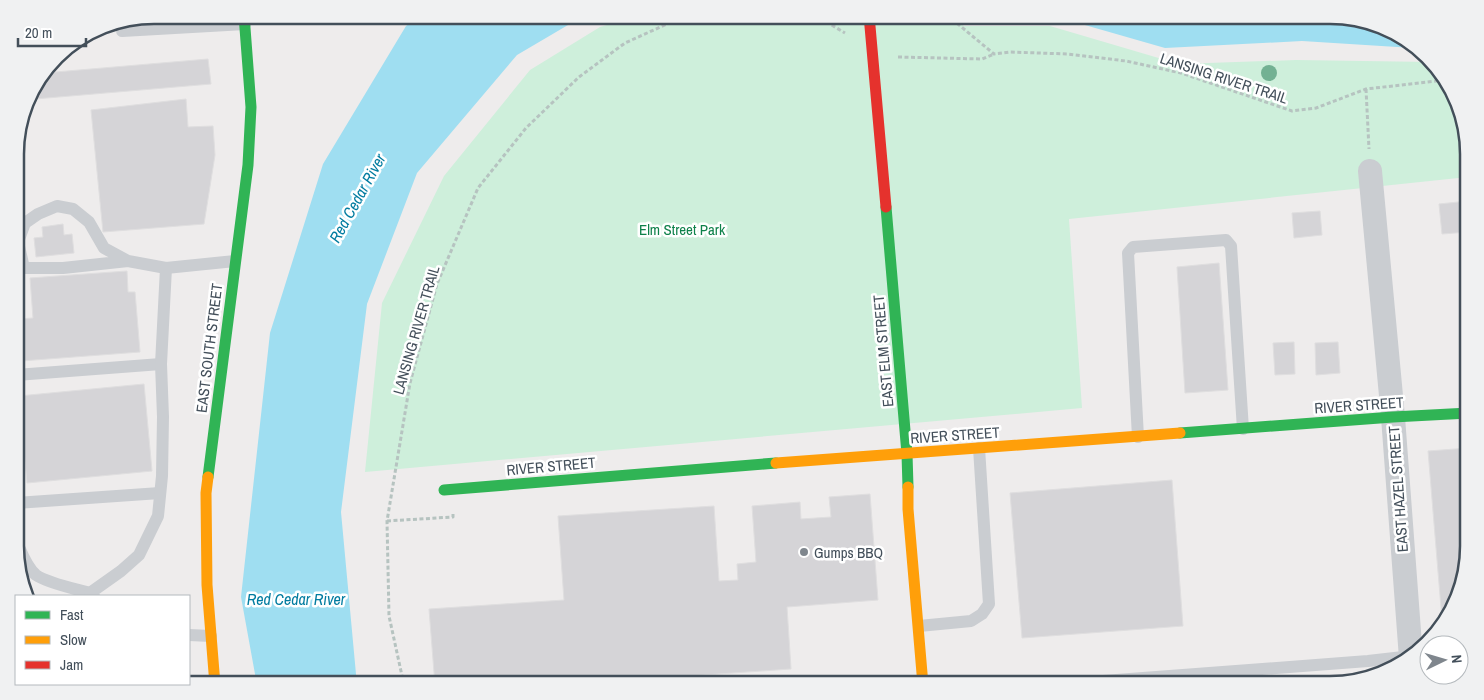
<svg xmlns="http://www.w3.org/2000/svg" width="1484" height="700" font-family="'Archivo Narrow',sans-serif">
  <style>
    .green { fill: #ceefdb }
    .water { fill: #9fdef1 }
    .building { fill: #d5d4d7; stroke: #dfdedf }
    .lines { fill: none; stroke-linecap: round; stroke-linejoin: round }
    .path { stroke: #b6c3c0; stroke-width: 3; stroke-dasharray: 4 2.5; stroke-linecap: butt }
    .lane { stroke: #cacdd1; stroke-width: 12 }
    .street { stroke: #cacdd1; stroke-width: 24 }
    .fast { stroke: #30b455; stroke-width: 11 }
    .slow { stroke: #ff9f0a; stroke-width: 11 }
    .jam { stroke: #e5322d; stroke-width: 11 }
    .tree { fill: #73b193 }
    .poi-dot { fill: #7f868d; stroke: #fff; stroke-width: 2 }
    .labels { text-anchor: middle; dominant-baseline: central; stroke-width: 5; stroke-linejoin: round; paint-order: stroke }
    .street-label { font-size: 15px; fill: #434f5a; stroke: #fff }
    .park-label { font-size: 15px; fill: #0e814a; stroke: #fff }
    .poi-label { font-size: 15px; fill: #434f5a; stroke: #fff; text-anchor: start }
    .water-label { font-size: 16px; font-style: italic; fill: #027ca0; stroke: #fff }
    .rim { fill: none; stroke: #434f5a; stroke-width: 2.5 }
  </style>
  <rect width="100%" height="100%" fill="#eeecec"/>
  <polygon class="green" points="641,15 946,15 964,26 1050,26 1179,64 1296,60 1431,62 1440,70 1468,136 1468,177 1069,219 1082,408 365,472 382,303 444,176 530,70 600,27"/>
  <g class="water">
    <polygon points="421,15 585,15 517,55 417,173 367,304 341,512 357,685 257,685 241,597 270,333 323,164 406,26"/>
    <polygon points="1050,15 1330,15 1383,26 1413,48 1302,41 1165,48"/>
  </g>
  <g class="building">
    <polygon points="208,59 211,84 35,99 34,86 44,73"/>
    <polygon points="186,99 188,127 213,126 215,155 204,224 103,232 91,110"/>
    <polygon points="1468,201 1468,232 1442,234 1439,204"/>
    <polygon points="1320,211 1322,235 1294,238 1292,213"/>
    <polygon points="63,224 64,235 72,234 74,253 36,257 34,238 43,237 42,227"/>
    <polygon points="1219,263 1228,390 1185,393 1177,267"/>
    <polygon points="127,271 128,292 135,292 140,352 21,361 18,319 33,318 30,278"/>
    <polygon points="1294,342 1295,374 1275,375 1273,343"/>
    <polygon points="1338,342 1340,373 1316,375 1315,343"/>
    <polygon points="144,384 152,471 27,483 19,396"/>
    <polygon points="1469,448 1469,546 1458,599 1442,620 1428,451"/>
    <polygon points="1172,480 1183,626 1022,638 1010,493"/>
    <polygon points="870,494 878,600 787,607 791,669 560,685 435,685 429,609 564,600 558,516 714,506 719,581 738,580 737,564 756,562 752,506 800,502 801,519 831,517 829,497"/>
  </g>
  <g class="lines">
    <g class="path">
      <polyline points="815,15 845,33"/>
      <polyline points="947,15 994,54 1010,52 1067,54 1126,61 1181,73 1292,111 1316,108 1366,89 1445,80"/>
      <polyline points="737,16 802,15"/>
      <polyline points="898,57 982,59 994,54"/>
      <polyline points="1366,89 1369,149"/>
      <polyline points="387,521 453,517 453,513"/>
      <polyline points="404,685 389,616 387,521 410,383 437,284 478,188 526,128 579,77 625,43 678,19 737,15"/>
    </g>
    <g class="lane">
      <polyline points="122,31 245,24"/>
      <polyline points="128,261 104,248 89,222 73,209 57,206 38,214 25,223 18,242 24,268 63,268 128,261 166,268"/>
      <polyline points="16,375 161,364"/>
      <polyline points="1138,437 1128,253 1133,247 1226,240 1231,246 1243,429"/>
      <polyline points="16,503 160,493"/>
      <path d="M16,540C21,551 26,567 36,575C47,583 76,589 90,593"/>
      <polyline points="94,596 90,593 121,571 139,555 158,516 162,476 163,417 161,364 166,268 235,261"/>
      <polyline points="919,626 971,621 982,614 989,604 979,448"/>
      <polyline points="189,635 211,636"/>
      <polyline points="1050,685 1368,661 1412,656"/>
    </g>
    <polyline class="street" points="1370,171 1393,417 1411,658"/>
    <g class="fast">
      <polyline points="886,207 907,454 908,487"/>
      <polyline points="1180,433 1393,417 1469,413"/>
      <polyline points="208,477 248,165 251,107 244,15"/>
      <polyline points="444,490 776,463"/>
    </g>
    <g class="slow">
      <polyline points="776,463 1180,433"/>
      <polyline points="208,477 206,493 207,585 215,685"/>
      <polyline points="908,487 908,509 923,685"/>
    </g>
    <polyline class="jam" points="869,15 886,207"/>
  </g>
  <circle class="tree" cx="1269" cy="73" r="8"/>
  <circle class="poi-dot" cx="804" cy="552" r="5"/>
  <g class="labels">
    <g class="street-label">
      <text transform="translate(1224 78) rotate(18)">LANSING RIVER TRAIL</text>
      <text transform="translate(416 330) rotate(-74)">LANSING RIVER TRAIL</text>
      <text transform="translate(209 348) rotate(-83)">EAST SOUTH STREET</text>
      <text transform="translate(883 351) rotate(-95)">EAST ELM STREET</text>
      <text transform="translate(1359 405) rotate(-4)">RIVER STREET</text>
      <text transform="translate(955 435) rotate(-4)">RIVER STREET</text>
      <text transform="translate(551 466) rotate(-5)">RIVER STREET</text>
      <text transform="translate(1398 489) rotate(-94)">EAST HAZEL STREET</text>
    </g>
    <g class="park-label">
      <text x="682" y="229">Elm Street Park</text>
    </g>
    <g class="poi-label">
      <text x="814" y="552">Gumps BBQ</text>
    </g>
    <g class="water-label">
      <text transform="translate(357 198) rotate(-61)">Red Cedar River</text>
      <text x="296" y="599">Red Cedar River</text>
    </g>
  </g>
  <path d="M0 0H1484V700H0ZM154 24H1330A130 130 0 0 1 1460 154V546A130 130 0 0 1 1330 676H154A130 130 0 0 1 24 546V154A130 130 0 0 1 154 24Z" fill="#f0f1f2" fill-rule="evenodd"/>
  <path class="rim" d="M154 24H1330A130 130 0 0 1 1460 154V546A130 130 0 0 1 1330 676H154A130 130 0 0 1 24 546V154A130 130 0 0 1 154 24Z"/>
  <rect x="15" y="595" width="175" height="90" fill="#ffffff" stroke="#b4b9bd"/>
  <rect x="25" y="611" width="25" height="8" fill="#30b455" stroke="#b4b9bd"/>
  <text x="60" y="620" font-size="15" fill="#434f5a">Fast</text>
  <rect x="25" y="636" width="25" height="8" fill="#ff9f0a" stroke="#b4b9bd"/>
  <text x="60" y="645" font-size="15" fill="#434f5a">Slow</text>
  <rect x="25" y="661" width="25" height="8" fill="#e5322d" stroke="#b4b9bd"/>
  <text x="60" y="670" font-size="15" fill="#434f5a">Jam</text>
  <g transform="translate(1444 660) rotate(85)"><circle r="24" fill="#ffffff" stroke="#b4b9bd"/>
  <path d="M0-4L9 19L0 12L-9 19Z" fill="#7f868d"/>
  <text y="-8" font-size="14" font-weight="bold" text-anchor="middle" fill="#434f5a">N</text>
  </g>
  <path d="M18 38v8h68v-8" fill="none" stroke="#434f5a" stroke-width="2.5"/>
  <text x="25" y="38" font-size="15" fill="#434f5a" stroke="#ffffff" stroke-width="4" paint-order="stroke">20 m</text>
</svg>
